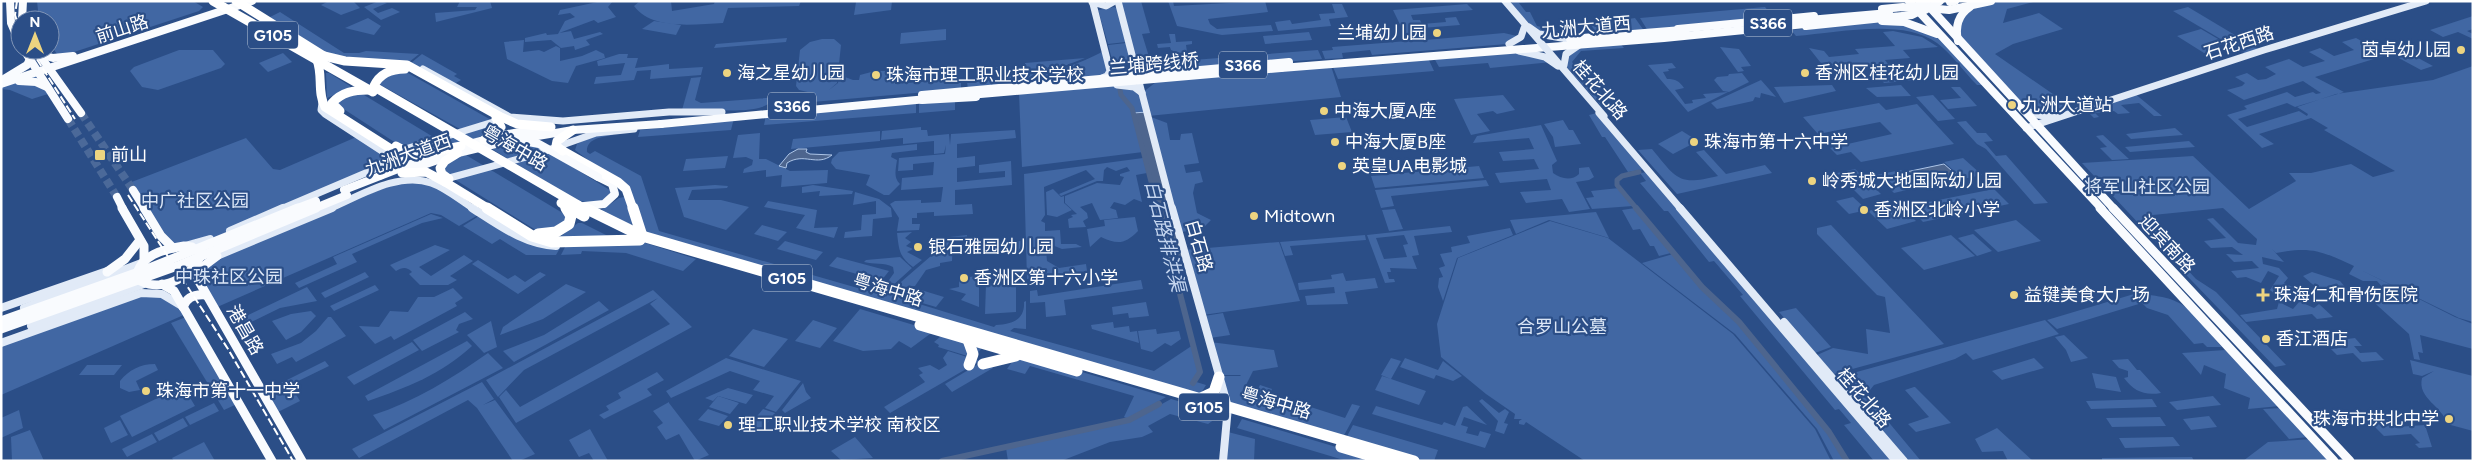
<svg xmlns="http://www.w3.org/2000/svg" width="2474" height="462" font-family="Figtree,'Noto Sans SC',sans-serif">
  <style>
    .green { fill: #4167a3; fill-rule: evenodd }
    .water { fill: #4d658e; stroke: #adc5e7 }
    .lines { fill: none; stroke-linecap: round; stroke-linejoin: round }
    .canal-far1 { stroke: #4d658e; stroke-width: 5 }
    .canal { stroke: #4d658e; stroke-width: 6 }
    .primary-tunnel { stroke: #4b6999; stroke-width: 8; stroke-dasharray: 8 4; stroke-linecap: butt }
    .secondary-far1 { stroke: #e1eaf7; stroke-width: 7 }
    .secondary { stroke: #e1eaf7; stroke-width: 8 }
    .primary-far1 { stroke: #f9fbfe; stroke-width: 8 }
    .primary { stroke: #f9fbfe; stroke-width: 9 }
    .highway-far1 { stroke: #fff; stroke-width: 9 }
    .highway { stroke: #fff; stroke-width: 11 }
    .rail { stroke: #fff; stroke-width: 2; stroke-dasharray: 8 3; stroke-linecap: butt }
    .secondary-bridge { stroke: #e1eaf7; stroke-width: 7 }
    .primary-bridge-far1 { stroke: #f9fbfe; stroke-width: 8 }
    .primary-bridge { stroke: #f9fbfe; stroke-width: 9 }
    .highway-bridge { stroke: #fff; stroke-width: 9 }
    .poi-dot { fill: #edd480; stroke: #2b4e87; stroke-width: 2 }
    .labels { text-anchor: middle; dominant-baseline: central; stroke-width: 4.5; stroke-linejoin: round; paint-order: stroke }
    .shield { fill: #2b4e87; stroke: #bfcadb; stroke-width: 1 }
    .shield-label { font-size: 16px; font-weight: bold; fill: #fff }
    .street-label { font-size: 18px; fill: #fff; stroke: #2b4e87 }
    .poi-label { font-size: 18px; fill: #fff; stroke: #2b4e87; text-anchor: start }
    .park-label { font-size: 18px; fill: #dbe6f6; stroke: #2b4e87 }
    .water-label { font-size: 19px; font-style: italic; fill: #c4d5ef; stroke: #2b4e87 }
  </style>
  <rect width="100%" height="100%" fill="#2b4e87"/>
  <g class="green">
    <polygon points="37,1 193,1 203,7 199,11 71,53 57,54 50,44 50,20 39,20"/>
    <polygon points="329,1 353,1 360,8 341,15 321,5"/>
    <polygon points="379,1 387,3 373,9 378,13 392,8 400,12 381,20 364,7"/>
    <polygon points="460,1 490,1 492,8 436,22 435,13 475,10 477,7 457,7"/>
    <polygon points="602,1 613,1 608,7 616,17 598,23 594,20 559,33 571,31 574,39 600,32 603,34 586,40 590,45 575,50 574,46 561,48 551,40 525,42 525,38 546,33 547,35 558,34 565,21 575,17 570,13 558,15 560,10"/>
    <path d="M640,1H671L672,11L714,4L715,1H801L799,6L728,8L723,23C695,24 653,31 634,6Z"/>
    <polygon points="892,1 891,10 854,15 856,2"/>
    <polygon points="1120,1 1141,1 1150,33 1142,34 1150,60 1135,61"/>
    <polygon points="1168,1 1173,1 1174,6 1265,1 1268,12 1208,19 1210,24 1217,29 1271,25 1273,31 1222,35 1177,26"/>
    <polygon points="1513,1 1544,1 1519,3 1526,12 1530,12 1537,26 1563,32 1566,37 1535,30 1511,4"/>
    <polygon points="1992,1 2037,1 2007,9 2003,23 2039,13 2063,29 2013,44 1995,54 2076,110 2050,117 2020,107 1958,41 1960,19 1965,10"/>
    <polygon points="1332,4 1342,4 1348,17 1329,19 1331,26 1278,31 1275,22 1290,20 1292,24 1321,20 1319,14 1335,13"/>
    <polygon points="1467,4 1473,10 1411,15 1413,20 1420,20 1422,24 1446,22 1445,18 1456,17 1460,25 1409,29 1414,41 1504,33 1517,36 1507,44 1372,55 1370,50 1342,53 1343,58 1325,59 1322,51 1333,50 1332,47 1408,41 1393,10"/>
    <polygon points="1114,7 1117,8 1126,42 1108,44 1098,10"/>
    <polygon points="1765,7 1774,18 1648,31 1640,18"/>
    <polygon points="2188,7 2260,50 2246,54 2173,11"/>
    <polygon points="280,12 344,53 359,53 366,51 419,54 408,63 325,55 268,18"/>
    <polygon points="2473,16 2473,29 2467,31 2473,34 2473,39 2458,32 2443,37 2430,30"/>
    <polygon points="368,18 381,26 374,35 345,28"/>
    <polygon points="1635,18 1645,32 1598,35 1591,25"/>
    <polygon points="654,21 681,25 676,35 642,29"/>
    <path d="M1880,22H1897L1936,35L1986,85H1977C1964,72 1952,54 1937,43C1903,18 1837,33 1796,36L1791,30Z"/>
    <polygon points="946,29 946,40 900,44 901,33"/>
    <polygon points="2201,29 2225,43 2215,47 2218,49 2204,53 2177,36"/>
    <polygon points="1893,31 1922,37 1938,47 1903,50 1910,58 1885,60 1892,69 1917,67 1927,79 1884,83 1871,68 1855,69 1852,65 1841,66 1844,71 1828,72 1809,48 1824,51 1829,57 1859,54 1855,49 1895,46 1883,32"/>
    <polygon points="1309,32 1312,40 1265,44 1263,36"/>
    <polygon points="1169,34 1175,34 1176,42 1192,41 1192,44 1186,45 1187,52 1178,53 1171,50 1170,47 1158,48 1157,44 1171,43"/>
    <polygon points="787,38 786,42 714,48 716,44"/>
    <path d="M2356,38L2387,55L2315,77L2344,92L2295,107L2287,103L2238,119L2247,127L2299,111L2307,116L2308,114L2297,107L2336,94L2433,80L2473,66V322L2459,318L2361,270L2455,317L2473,324V349L2420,335L2423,353L2418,352L2420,360L2414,359L2409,334L2368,297L2375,293L2374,290H2385L2377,281H2363L2349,274L2354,266C2321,251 2312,246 2276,253L2272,249L2284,262L2262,257L2263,264L2279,268L2288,278L2284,283L2307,294L2303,303L2314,308L2319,304L2333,317L2317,319L2312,314L2246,322L2240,315L2277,309L2279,302L2293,309L2299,302L2296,300L2298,297L2288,293L2283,302L2270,290L2279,276L2268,271L2261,283L2246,277L2237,278L2231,271L2259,268L2252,261L2234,262L2226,254L2243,255L2232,247L2211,248L2204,241L2226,238L2207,219L2213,218L2238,243L2256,245L2257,239L2223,208L2143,216L2167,241L2157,243L2082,163L2193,156L2249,209L2296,181L2289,173H2311L2351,164L2373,177L2395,171L2324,130L2328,128L2311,118L2259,134L2274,144L2262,148L2227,115L2247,109L2244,106L2287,92L2295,97L2313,92L2316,94L2321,93L2303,81L2244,100L2227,90L2242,86L2245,83L2235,77L2247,73L2258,80L2266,79L2276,74L2265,67L2289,59L2303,67L2325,61L2309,52L2320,48L2334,56L2354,50L2342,42Z"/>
    <polygon points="822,39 834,39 841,45 837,83 829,90 838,83 839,74 846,74 845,77 853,80 859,80 860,75 875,71 895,71 895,84 961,78 961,89 801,103 790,94 812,93 799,90 796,86 800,50 810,42"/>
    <polygon points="524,40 523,52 539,50 544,52 556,46 560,48 560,61 582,56 596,50 604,54 605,58 576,66 568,83 552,81 507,59 504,42"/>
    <polygon points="1619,42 1624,48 1581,51 1572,62 1609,104 1601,106 1565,65 1566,54 1580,45"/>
    <polygon points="1126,43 1131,64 1114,66 1108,45"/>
    <polygon points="1720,47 1739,49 1751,66 1741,67 1744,71 1738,72"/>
    <polygon points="179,50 213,50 225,64 221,68 158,90 142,87 130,71 134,67"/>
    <polygon points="1318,50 1322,59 1183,70 1181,61"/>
    <path d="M1104,51L1107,73L1100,77L968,89L967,82L996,80V67C1035,81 1069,69 1104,51Z"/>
    <polygon points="1512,51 1552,62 1490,68 1488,63 1439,67 1434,58"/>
    <polygon points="2407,52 2433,66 2421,70 2395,56"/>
    <polygon points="283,53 292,62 268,72 259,63"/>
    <polygon points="422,54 457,74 454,76 461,80 454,84 411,63"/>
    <polygon points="619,54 628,54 627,58 638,58 635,68 669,64 669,69 703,67 701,75 650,79 651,70 637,71 634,80 594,84 596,77 621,75 625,63 598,66 597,61"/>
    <polygon points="1085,58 1054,70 1025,71 1025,63"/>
    <polygon points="1428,58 1434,71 1338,79 1333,67"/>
    <path d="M1672,63L1676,68L1668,69L1669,71L1663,72L1667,79C1676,79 1679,81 1684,88L1675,90L1685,104L1693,103L1692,100L1706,98L1703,94L1728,92L1688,112L1648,65Z"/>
    <polygon points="1331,66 1341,97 1148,116 1147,112 1133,113 1143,152 1022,167 1019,93 1128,84 1142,93 1156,82"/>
    <polygon points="402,71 408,73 493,121 460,129 379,84 380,79"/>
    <polygon points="326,73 329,73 350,86 350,88 327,98"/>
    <polygon points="1742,73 1749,82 1729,92 1723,91 1714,80 1717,77 1728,76 1729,74"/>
    <polygon points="36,74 48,94 32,99 10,90 1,89 1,85"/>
    <path d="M701,77L695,100L701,103L779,97C774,100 768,105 762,107C741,114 706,108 682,110L691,78Z"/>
    <polygon points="1761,80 1776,97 1761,93 1760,98 1755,97 1753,101 1717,109 1711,103"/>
    <polygon points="1832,85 1836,91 1784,103 1774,87"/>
    <polygon points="1901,85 1911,96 1877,97 1866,88"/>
    <polygon points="1951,87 1960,87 1977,106 1948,109 1940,100 1961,98"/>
    <polygon points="358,93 364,95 435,138 402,147 336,104 339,99"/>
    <polygon points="2134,93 2162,116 2154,116 2139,103 2121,105 2130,113 2118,114 2114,111 2095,113 2099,117 2094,118 2085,109"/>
    <polygon points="1503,95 1515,110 1497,114 1493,111 1477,114 1490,131 1471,135 1454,99"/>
    <polygon points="1933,95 1955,119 1938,121 1916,97"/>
    <polygon points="955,100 955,110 919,113 919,103"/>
    <polygon points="916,103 916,113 764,125 766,115"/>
    <polygon points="1879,103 1886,110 1917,104 1954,144 1861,162 1851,152 1837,155 1830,148 1892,134 1880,122 1818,134 1803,117"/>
    <polygon points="1597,113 1645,169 1628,172 1605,137 1602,137 1589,115"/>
    <polygon points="1151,117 1167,123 1170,140 1180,140 1181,134 1192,133 1199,163 1184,165 1186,173 1200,171 1203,182 1195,184 1193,193 1197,213 1211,220 1202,229 1181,232"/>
    <polygon points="1346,117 1352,132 1315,135 1310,120"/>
    <polygon points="734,118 731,130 638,137 640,130 693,125"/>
    <polygon points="1563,120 1569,130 1573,130 1581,144 1555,147 1553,137 1544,124"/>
    <polygon points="1966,121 1977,133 1986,133 1993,141 1984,142 1996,156 2006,155 2048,203 2034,204 1986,149 1977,144 1957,122"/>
    <path d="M495,123L496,127C472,146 438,148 409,150Z"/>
    <path d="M1541,125L1557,161L1552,165L1553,173C1561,179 1572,181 1579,174V168L1589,167L1594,177L1589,180L1576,182L1590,209L1569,212L1562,199L1526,203L1520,192L1551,190L1547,179L1500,183L1495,173L1539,169L1534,159L1503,161L1499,152L1534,149L1529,138L1473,143L1477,136Z"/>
    <polygon points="921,127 921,130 927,130 928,136 949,134 950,145 951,134 1015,130 1016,138 957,144 957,158 975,156 975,166 957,168 957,182 1005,177 1005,171 979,173 979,165 1011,161 1012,185 955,190 955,205 972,204 973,214 934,216 934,212 917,213 917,218 912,218 912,224 920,224 919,230 897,231 899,218 890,204 895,201 921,200 921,203 941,202 943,187 901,190 902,178 933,175 934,162 913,164 913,170 898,171 899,158 945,154 946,145 944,153 934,154 934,141 903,144 903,138 881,140 882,131"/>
    <polygon points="2175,128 2183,135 2131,139 2126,134"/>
    <polygon points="880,131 880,141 791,149 793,139"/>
    <polygon points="1682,131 1698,141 1673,154 1658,144"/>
    <path d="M613,133V135C603,137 586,138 587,152L590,154L595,151L641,176L659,231L875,293L891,288L900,298L994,327L996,325C1012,324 1025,320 1024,302L1026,301V329L1014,328L1010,331L999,328L1154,371L1193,345L1200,372L1193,381L1206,385L1198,398L642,236L626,189L575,150L577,144L589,137Z"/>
    <polygon points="760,133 759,159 766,159 790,171 828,170 827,183 781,187 782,175 766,177 766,170 743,173 744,169 752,165 753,160 746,157 733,158 738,135"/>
    <polygon points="361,135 390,153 392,157 388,163 211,239 173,247 161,236 129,183 246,138 273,169 280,170"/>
    <polygon points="2103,135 2129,159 2112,160 2100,148 2107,147 2096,136"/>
    <polygon points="2189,141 2195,147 2130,152 2125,147"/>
    <polygon points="519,144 540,147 613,192 599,203 578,201 492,149"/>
    <path d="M917,144V150L892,153L891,157L897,160C896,168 893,178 900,184L889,195H884L866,185L870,175L836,169L831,163L832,159L839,152Z"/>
    <path d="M1652,149C1677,179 1678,186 1718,176L1696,152L1704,150L1726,174L1765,165L1772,173L1677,194L1638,150Z"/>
    <polygon points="466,155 566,215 568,220 561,227 539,232 446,174 442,167 449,160"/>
    <polygon points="728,156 725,168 683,171 686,159"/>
    <polygon points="1143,158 1147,173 1136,175 1142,202 1134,199 1125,205 1114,202 1110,208 1116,210 1118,218 1100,220 1092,203 1080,207 1087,213 1088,218 1083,221 1086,227 1069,228 1068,219 1073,217 1071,215 1077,214 1065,203 1065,196 1097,183 1120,185 1124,177 1120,176 1120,174 1130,171 1127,167 1116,171 1107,167 1104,170 1103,181 1097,181 1061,196 1059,194 1095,179 1086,170 1044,187 1045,215 1041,221 1045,223 1045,231 1060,230 1061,244 1076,244 1082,247 1062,249 1052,245 1046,250 1047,261 1059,268 1086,264 1087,271 1027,279 1024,174"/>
    <polygon points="1963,158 1982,175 1963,179 1944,162"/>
    <polygon points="1479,166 1484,178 1375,188 1371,176"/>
    <polygon points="1855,169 1881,194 1863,199 1837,173"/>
    <polygon points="1901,170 1919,187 1894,193 1876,175"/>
    <polygon points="1648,172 1895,461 1874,461 1844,425 1851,423 1839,409 1835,410 1740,296 1743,295 1714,261 1709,262 1668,211 1664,211 1640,183 1646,181 1640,173"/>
    <polygon points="1486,180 1489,186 1391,196 1394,206 1381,208 1375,190"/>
    <polygon points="399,182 431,183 480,214 459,226 441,215 431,213 215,308 199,273 218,256"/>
    <polygon points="715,185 728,186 727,188 692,190 688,200 721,200 749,207 726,230 684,217 675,188"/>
    <polygon points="813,185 853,191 852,194 819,196 820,191 802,193 802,187"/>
    <polygon points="1619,188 1633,206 1592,209 1586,198 1594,197 1591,191"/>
    <polygon points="1053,189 1061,197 1064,196 1064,203 1072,210 1057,217 1047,215 1046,192"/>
    <polygon points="1994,189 2009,204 1923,222 1908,206"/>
    <polygon points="855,192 879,199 891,208 892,217 873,219 872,236 844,238 845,232 861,230 862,215 876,214 876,201 853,205"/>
    <polygon points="624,197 627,198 634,222 628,226 600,211 619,198"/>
    <polygon points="1853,197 1867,210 1849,214 1836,201"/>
    <polygon points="768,201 817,210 814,228 838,227 834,238 796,228 805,215 764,207"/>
    <polygon points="1898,204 1916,221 1887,229 1868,211"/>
    <polygon points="1635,208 1671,253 1659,256 1654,246 1650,246 1640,229 1633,230 1622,210"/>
    <polygon points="1395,209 1403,229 1389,231 1382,210"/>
    <polygon points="1596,212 1609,238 1549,220 1516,234 1510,220"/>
    <polygon points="431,214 443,218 422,223 352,254 357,262 299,288 295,283 337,264 333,257"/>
    <polygon points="479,216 538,247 560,248 556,255 526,255 500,239 492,244 463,226"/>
    <path d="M1135,217L1138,231C1125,244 1118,245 1101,237L1090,247L1087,229L1105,226L1104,220Z"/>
    <polygon points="2016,220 2041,241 1998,252 1974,230"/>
    <polygon points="1550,221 1608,238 1733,334 1815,429 1831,461 1585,461 1526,422 1524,425 1519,424 1519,421 1522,419 1514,419 1515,414 1486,394 1441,357 1437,324 1458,258"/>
    <polygon points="578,223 582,223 608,236 560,237"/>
    <polygon points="762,225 787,232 778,241 754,234"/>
    <polygon points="1831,225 1944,344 1834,374 1817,355 1833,348 1868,354 1866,329 1890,333 1885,297 1877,295 1817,234 1817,228"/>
    <path d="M1450,226L1452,232L1414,236L1419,255L1412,256L1417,269L1390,268L1391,272H1387L1389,279H1394L1395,282L1385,283L1367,235ZM1404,235L1408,244L1403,245L1407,257L1384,259L1376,238Z"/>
    <polygon points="1510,228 1513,235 1457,258 1443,301 1438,287 1439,278 1443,277 1439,268 1445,266 1440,254 1452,252 1451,247 1470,243 1467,236"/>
    <path d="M912,232L905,238L911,242L906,246L913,249L907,252L922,260L913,267C899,257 899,249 897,233Z"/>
    <polygon points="1973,234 1992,251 1977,256 1958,238"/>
    <polygon points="967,235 967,238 953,240 952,261 940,263 940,266 926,270 915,286 894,288 946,243 949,237"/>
    <polygon points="1365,235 1366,240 1290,246 1293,255 1285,256 1280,242"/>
    <polygon points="1951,235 1975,256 1924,270 1901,248"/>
    <polygon points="639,241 696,259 683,271 626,253 582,251 581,254 561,255 565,247"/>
    <polygon points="785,241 823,252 816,260 777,249"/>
    <polygon points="1021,241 1022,251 992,254 992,244"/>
    <polygon points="1279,242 1300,301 1203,315 1184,250"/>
    <path d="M435,245L450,250L419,267L431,276L464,255L473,261L450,276L457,280L448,285H420L409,274L412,272C406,266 402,268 396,271L390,265Z"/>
    <polygon points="2170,251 2196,279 2216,292 2286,365 2275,367 2164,252"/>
    <polygon points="1673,254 1700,286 1737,321 1829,433 1845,461 1834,461 1817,429 1735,334 1642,263"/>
    <polygon points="837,257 889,271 881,281 829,266"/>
    <path d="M900,257L912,268L891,287L889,280L894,273L893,267C884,262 874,265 864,262L866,260Z"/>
    <polygon points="478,260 508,279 515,275 525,282 540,272 546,275 518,294 472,264"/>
    <polygon points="365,272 369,277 325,298 321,293"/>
    <path d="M2312,272L2340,281L2351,294C2326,296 2322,293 2303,276Z"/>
    <polygon points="1343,273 1346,281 1375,278 1378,288 1345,292 1348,304 1307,305 1305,296 1335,293 1334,287 1299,290 1298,283 1332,279 1331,275"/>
    <polygon points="979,276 979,284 974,285 979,285 979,307 961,300 966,294 949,289 959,287 959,278"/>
    <polygon points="1141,280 1143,289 1064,300 1066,315 1046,317 1045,302 1030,303 1030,291 1037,290 1038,296"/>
    <polygon points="1016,281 1016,312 985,314 986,284"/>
    <polygon points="566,284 586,292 543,319 500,335 503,327"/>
    <polygon points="375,285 379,290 334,311 330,306"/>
    <polygon points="307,287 317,301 280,308 245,325 240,319"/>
    <polygon points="453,288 463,298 455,303 457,306 394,340 391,336 375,344 359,326 379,327 390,311 408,312 418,297 434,297"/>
    <polygon points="653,290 692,327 516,423 499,397 506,390 520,407 670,324 650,304 658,298 524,370 498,397 486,380"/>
    <polygon points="921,290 944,297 936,307 912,300"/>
    <path d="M2134,294C2187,296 2189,309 2222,347H2207L2203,343L2194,344L2168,315L2147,308L2142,303L2057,329L2047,320Z"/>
    <polygon points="164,296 186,314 1,395 1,343 126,298"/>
    <polygon points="599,301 609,310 514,362 503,351 544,335"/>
    <polygon points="1146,302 1149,316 1129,318 1128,313 1113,315 1112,307"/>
    <polygon points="1796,308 1831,347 1815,353 1779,312"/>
    <polygon points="860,309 934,331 911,348 899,341 891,349 863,351 833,341"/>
    <polygon points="311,311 316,316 301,332 286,340 272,321 291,314"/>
    <polygon points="465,312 473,319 459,324 456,330 459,332 422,351 413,340"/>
    <polygon points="1223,313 1230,335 1210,338 1204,316"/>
    <polygon points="186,317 237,404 224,410 171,323"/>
    <polygon points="328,317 331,317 346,336 296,362 292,357 277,364 271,354 301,343 316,331"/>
    <polygon points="813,320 837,328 820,348 795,341"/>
    <polygon points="2045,320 2059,334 1973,360 1966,353 1955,359 1874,385 1866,395 1921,461 1906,461 1835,378"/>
    <polygon points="491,321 497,347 484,353 467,335"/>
    <polygon points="1113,322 1114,328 1129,326 1130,332 1137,331 1139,343 1092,329 1091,325"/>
    <polygon points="753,329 788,339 764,367 729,356"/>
    <polygon points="1156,329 1157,334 1179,331 1181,339 1171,346 1165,343 1152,352 1141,349 1138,331"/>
    <polygon points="946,332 985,344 974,358 938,347 939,345 934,342"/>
    <polygon points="2064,335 2088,358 2071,362 2066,350 2055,337"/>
    <polygon points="2355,338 2362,346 2354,346 2360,353 2376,352 2384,360 2362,362 2353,353 2337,355 2331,349 2346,347 2339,340"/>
    <path d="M467,341L472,346C442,374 406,388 368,401L365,396Z"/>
    <polygon points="412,342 419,350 354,385 347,377"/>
    <polygon points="1210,342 1274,350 1278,367 1253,371 1244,389 1256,393 1260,385 1272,389 1270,394 1345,418 1352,404 1360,406 1342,439 1229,406 1220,376 1240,376 1241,375 1219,375"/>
    <polygon points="2225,350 2280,406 2248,409 2250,398 2224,388 2226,374 2204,365 2201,375 2182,353"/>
    <polygon points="948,351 980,361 890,413 884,407 925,382 919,375 923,373 918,368 930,365 939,370 947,365 943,358"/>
    <path d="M488,353L503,368L384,430L373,415C416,401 451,379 488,353Z"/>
    <polygon points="1018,353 1166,397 1128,419 1124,417 1134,396 1030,366 1025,374 1007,369"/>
    <polygon points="726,358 801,381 776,412 765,408 774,396 753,390 760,381 730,371 671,398 666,391"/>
    <polygon points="1391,358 1401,361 1391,379 1426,391 1419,405 1375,390 1382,376 1391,379 1381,375"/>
    <polygon points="1405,358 1438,370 1443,361 1462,376 1453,381 1436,375 1434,379 1400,367"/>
    <polygon points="2034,358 2044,368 2002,380 1992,371"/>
    <path d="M2128,359L2137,370H2140L2161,393C2144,396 2134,391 2124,378L2128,377V371L2119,368L2112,360Z"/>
    <polygon points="985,360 993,368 952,392 945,384"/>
    <path d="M2410,360L2473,376V431L2447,424C2443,406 2417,399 2422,378L2434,371L2422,376L2413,374Z"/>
    <polygon points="325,361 329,366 290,385 300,401 278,412 265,391"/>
    <path d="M155,364L158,370L136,381L140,390L129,392L120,388V381C129,370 140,364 155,364Z"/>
    <polygon points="87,365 122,365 114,375 79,375"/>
    <polygon points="657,372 664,380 647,389 652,395 604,419 599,415 609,410 606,406 621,398 618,393"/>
    <polygon points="2092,373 2116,377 2121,392 2096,388"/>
    <polygon points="482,382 494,399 483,405 495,400 535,454 519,461 513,461 477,408 468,400 359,458 352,449"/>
    <polygon points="803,383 806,392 811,398 785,413 782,410"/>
    <polygon points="183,386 195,406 132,437 120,416"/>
    <polygon points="1914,387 1915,387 1951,423 1916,432 1908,424 1929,417 1905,390"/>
    <polygon points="728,388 753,395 746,404 718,396 713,401 705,398"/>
    <polygon points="718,396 739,403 730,414 709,407"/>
    <polygon points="2213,396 2221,405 2177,410 2169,402"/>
    <polygon points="1171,399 1222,414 1208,424 1170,414 1148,426 1153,432 1142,437 1110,442 1061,461 1008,461 1006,448 1131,421"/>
    <polygon points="1482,399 1499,413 1505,409 1509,412 1504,423 1508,424 1504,434 1495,431 1498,421 1479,401"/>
    <polygon points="2152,399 2157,407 2091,409 2086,401"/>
    <polygon points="669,402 669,403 709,455 695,461 679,434 666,440 657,427 663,423 653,411"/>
    <polygon points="214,403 219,411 190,425 185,417"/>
    <polygon points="1376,406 1442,425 1444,422 1455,426 1463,407 1467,406 1487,425 1464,417 1461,425 1468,427 1466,433 1478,436 1480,431 1491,434 1485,448 1372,414"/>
    <polygon points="2282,408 2308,437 2289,439 2263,409"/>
    <polygon points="708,409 728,416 719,426 698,420"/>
    <polygon points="763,409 775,413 761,431 748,427"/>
    <polygon points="19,410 23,428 1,438 1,418"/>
    <polygon points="2209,416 2217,427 2191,430 2183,419"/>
    <polygon points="2160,417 2166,426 2112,427 2106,418"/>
    <polygon points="183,418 188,426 159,441 154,433"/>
    <polygon points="1242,419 1383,461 1347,461 1237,428"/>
    <polygon points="2388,419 2396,427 2425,425 2432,447 2419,448 2415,444 2420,443 2411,434 2384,436 2369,421"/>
    <polygon points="120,420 128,435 111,443 104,428"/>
    <polygon points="1353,425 1438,450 1434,461 1418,461 1345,440"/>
    <polygon points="1997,428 2033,461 2008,461 2003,451 1982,452 1975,439"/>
    <polygon points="590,429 608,461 594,461 589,453 579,457 569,440"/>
    <polygon points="30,430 44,461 12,461 11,437"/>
    <polygon points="1228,432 1255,439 1254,461 1225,461"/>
    <polygon points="152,434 157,442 127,457 122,449"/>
    <polygon points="855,437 873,458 841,460 831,451"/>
    <polygon points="2173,437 2180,446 2125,448 2119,438"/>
    <polygon points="2313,439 2333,461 2243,461 2268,442"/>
    <polygon points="204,442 215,461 174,461 172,458"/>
    <polygon points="2192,457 2194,461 2102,461 2102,458"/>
  </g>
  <g class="water">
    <polygon points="1147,112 1186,257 1171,259 1133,113"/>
    <path d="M798,149H807L806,152L810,154L832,155C817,167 804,152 787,163L786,168L779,166L789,154Z"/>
    <polygon points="1944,164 1959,177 1920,185 1906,172"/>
  </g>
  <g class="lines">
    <g class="canal-far1">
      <polyline points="1120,90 1121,95 1132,108 1158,209"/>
      <polyline points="1637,209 1617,185 1617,180 1622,176 1639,172"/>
    </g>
    <g class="canal">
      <polyline points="1158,208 1200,372 1193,383"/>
      <polyline points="1636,208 1702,287 1739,322 1829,432 1847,461"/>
      <polyline points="942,461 1129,420 1159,404"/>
    </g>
    <g class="primary-tunnel">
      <polyline points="1889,13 1913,9"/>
      <polyline points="81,113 133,190"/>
      <polyline points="68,119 117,197"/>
    </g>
    <g class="secondary-far1">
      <polyline points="1118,1 1172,209"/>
      <polyline points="1092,2 1106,6 1115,1"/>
      <polyline points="1093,4 1110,71 1107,76 1102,78"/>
      <polyline points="1529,27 1539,34 1567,39"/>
      <polyline points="1509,44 1521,37 1524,28"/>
      <polyline points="1519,51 1545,57 1558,66"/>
      <path d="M1110,65C1116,73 1123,74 1132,70L1134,62"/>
      <polyline points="1564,65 1566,54 1579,45"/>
      <polyline points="423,69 510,117 563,121 669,112 722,112"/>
      <polyline points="1117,85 1134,87 1142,93"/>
      <polyline points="322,103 321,110 325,114 388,155"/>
      <polyline points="2022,109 2037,115 2054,117"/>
      <polyline points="1599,113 1681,209"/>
      <polyline points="2026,128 2264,50 2426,1"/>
      <polyline points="402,150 503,119"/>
      <polyline points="442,180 537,154 596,133 634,129"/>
      <polyline points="281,209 375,169 388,158 388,155"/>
      <path d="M329,209C358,197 398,171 431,183C446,188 461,201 474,209"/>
    </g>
    <g class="secondary">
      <path d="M472,208C499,225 523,244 556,246"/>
      <polyline points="1172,208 1228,407 1223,461"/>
      <polyline points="1680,208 1896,461"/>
      <polyline points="230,231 283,208"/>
      <polyline points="185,246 210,239"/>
      <polyline points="212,258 332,208"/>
      <polyline points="1,308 110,270"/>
      <polyline points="24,308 144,262"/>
      <polyline points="1784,322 1904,461"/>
      <polyline points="31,326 144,284"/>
      <polyline points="1,343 141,293 162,294 182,306"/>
    </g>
    <g class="primary-far1">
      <polyline points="10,1 11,23 20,44"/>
      <polyline points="1909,1 2102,209"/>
      <polyline points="1924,1 2114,209"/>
      <polyline points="1950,2 1955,1"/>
      <polyline points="1928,8 1949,10 1991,1"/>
      <polyline points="1882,9 1903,7 1916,9"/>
      <polyline points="1925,10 1940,1"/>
      <polyline points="22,20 23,1"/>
      <polyline points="1809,20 1889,13"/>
      <polyline points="1882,21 1904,22 1937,34"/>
      <polyline points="1678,29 1814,16"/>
      <polyline points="1570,39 1682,30"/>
      <path d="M1958,41C1955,27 1958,15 1970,7"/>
      <polyline points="24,50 68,119"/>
      <polyline points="36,50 81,113"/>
      <polyline points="39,54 53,58 73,56"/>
      <polyline points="1281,68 1664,38 1815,23"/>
      <polyline points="4,79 27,65 30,59"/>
      <polyline points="19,81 36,82 47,87"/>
      <polyline points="1,84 252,1"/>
      <polyline points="922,95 1289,62"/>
      <polyline points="922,100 976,97"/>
      <polyline points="661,124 927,99"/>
      <polyline points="454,148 502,135 543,128"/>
      <polyline points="412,169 458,153 508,141"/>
      <polyline points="133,190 145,209"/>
      <polyline points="344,190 439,153"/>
      <polyline points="117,197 123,209"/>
      <polyline points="584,206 604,204 615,194 612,184 598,177"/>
    </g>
    <g class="primary">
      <polyline points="122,208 144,246 144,262"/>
      <polyline points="144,208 161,236 173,248"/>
      <polyline points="2100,208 2334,461"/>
      <polyline points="2113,208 2350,461"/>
      <path d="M184,246L192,247L201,254C193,278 158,295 136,278C139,255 164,249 184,246Z"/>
      <polyline points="197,266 197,278 302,461"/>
      <polyline points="107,272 125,259 140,240"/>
      <polyline points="197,276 205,265 217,256"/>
      <polyline points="162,284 174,291 272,461"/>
      <path d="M183,307C187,296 196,294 206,295"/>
    </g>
    <g class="highway-far1">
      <polyline points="213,1 373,92"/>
      <polyline points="236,1 324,56"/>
      <polyline points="324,56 345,61 407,65 499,116"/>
      <path d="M317,60C323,75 317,93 325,107L391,149"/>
      <path d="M374,86C380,73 392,69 405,69"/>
      <path d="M340,111L332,103C342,92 354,90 368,90"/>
      <polyline points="563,151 618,182 626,189 633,209"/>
      <polyline points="445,182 489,209"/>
      <polyline points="561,203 572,209"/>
      <polyline points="578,205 587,209"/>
      <polyline points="565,207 567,209"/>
    </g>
    <g class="highway">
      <polyline points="487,208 532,236 552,242 640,240"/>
      <polyline points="570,208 584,216"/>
      <polyline points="585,208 642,236 1414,461"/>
      <polyline points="633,208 642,236"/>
      <polyline points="538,234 556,232 569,224 571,216 566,208"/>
      <polyline points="920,325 1077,371"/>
      <polyline points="968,340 973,354 969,365"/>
      <polyline points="983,364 1016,356"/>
      <polyline points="1199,399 1214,392 1219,377"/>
      <polyline points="1341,447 1388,461"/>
    </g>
    <g class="rail">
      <polyline points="17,1 15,15 20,31"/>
      <polyline points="31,50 75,119"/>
      <polyline points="128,195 228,349 293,461"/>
    </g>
    <polyline class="secondary-bridge" points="1505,1 1604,116"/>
    <g class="primary-bridge-far1">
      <polyline points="1806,26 1912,15 1922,10 1919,1"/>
      <polyline points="969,95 1281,68"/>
      <polyline points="508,141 573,130 661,124"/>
      <polyline points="523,141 539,144 598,177"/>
      <polyline points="295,209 316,201"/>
      <polyline points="313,209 347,195"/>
    </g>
    <g class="primary-bridge">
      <polyline points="1,321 147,269 298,208"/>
      <polyline points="1,329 180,265 316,208"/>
    </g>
    <g class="highway-bridge">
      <polyline points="378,89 578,205"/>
      <polyline points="499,116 517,124 551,127"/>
      <polyline points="484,140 501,127 496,118"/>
      <path d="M396,146C416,159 439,150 461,146"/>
      <polyline points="563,151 556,146 557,141 573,130"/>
      <polyline points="402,173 426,172 445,182"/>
      <polyline points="381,175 399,159 399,154 391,149"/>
      <polyline points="449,179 442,174 440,168 445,161 458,153"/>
    </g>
  </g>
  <g class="poi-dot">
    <circle cx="1437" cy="33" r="5"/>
    <circle cx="2461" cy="50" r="5"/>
    <circle cx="727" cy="73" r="5"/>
    <circle cx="1805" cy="73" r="5"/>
    <circle cx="876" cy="75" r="5"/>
    <circle cx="2012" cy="105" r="5"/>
    <circle cx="1324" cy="111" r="5"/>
    <circle cx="1335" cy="142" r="5"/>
    <circle cx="1694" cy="142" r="5"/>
    <rect x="94" y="149" width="12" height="12" rx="2.5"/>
    <circle cx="1342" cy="166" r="5"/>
    <circle cx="1812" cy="181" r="5"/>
    <circle cx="1864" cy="210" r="5"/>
    <circle cx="1254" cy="216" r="5"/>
    <circle cx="918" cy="247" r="5"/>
    <circle cx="964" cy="278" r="5"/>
    <circle cx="2014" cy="295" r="5"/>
    <path d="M2260.5 287.5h5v5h5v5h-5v5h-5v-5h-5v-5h5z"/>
    <circle cx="2266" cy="339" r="5"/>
    <circle cx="146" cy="391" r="5"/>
    <circle cx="2449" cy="419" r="5"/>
    <circle cx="728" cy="425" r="5"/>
  </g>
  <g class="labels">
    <g class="shield">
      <rect x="1744" y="9.5" width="48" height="27" rx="4"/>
      <rect x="248" y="21.5" width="50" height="27" rx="4"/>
      <rect x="1219" y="51.5" width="48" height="27" rx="4"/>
      <rect x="768" y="92.5" width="48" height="27" rx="4"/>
      <rect x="762" y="264.5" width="50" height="27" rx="4"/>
      <rect x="1179" y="393.5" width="50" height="27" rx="4"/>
    </g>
    <g class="shield-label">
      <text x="1768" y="23">S366</text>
      <text x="273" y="35">G105</text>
      <text x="1243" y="65">S366</text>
      <text x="792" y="106">S366</text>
      <text x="787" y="278">G105</text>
      <text x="1204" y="407">G105</text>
    </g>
    <g class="street-label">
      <text transform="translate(1586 27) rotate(-5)">九洲大道西</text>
      <text transform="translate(122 29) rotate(-18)">前山路</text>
      <text transform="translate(2239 43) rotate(-18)">石花西路</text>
      <text transform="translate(1154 64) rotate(-5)">兰埔跨线桥</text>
      <text transform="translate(1600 90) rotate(49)">桂花北路</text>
      <text transform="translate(515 148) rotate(30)">粤海中路</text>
      <text transform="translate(408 155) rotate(-20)">九洲大道西</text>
      <text transform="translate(2167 244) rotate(47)">迎宾南路</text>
      <text transform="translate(1199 246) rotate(74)">白石路</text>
      <text transform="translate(888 290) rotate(17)">粤海中路</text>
      <text transform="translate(245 330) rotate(60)">港昌路</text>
      <text transform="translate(1864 398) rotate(49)">桂花北路</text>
      <text transform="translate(1276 403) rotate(16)">粤海中路</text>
    </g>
    <g class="poi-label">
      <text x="1427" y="33" text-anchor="end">兰埔幼儿园</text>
      <text x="2451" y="50" text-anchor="end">茵卓幼儿园</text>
      <text x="737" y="73">海之星幼儿园</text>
      <text x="1815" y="73">香洲区桂花幼儿园</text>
      <text x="886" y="75">珠海市理工职业技术学校</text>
      <text x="2022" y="105">九洲大道站</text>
      <text x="1334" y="111">中海大厦A座</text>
      <text x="1345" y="142">中海大厦B座</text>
      <text x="1704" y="142">珠海市第十六中学</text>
      <text x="111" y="155">前山</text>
      <text x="1352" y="166">英皇UA电影城</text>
      <text x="1822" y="181">岭秀城大地国际幼儿园</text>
      <text x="1874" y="210">香洲区北岭小学</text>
      <text x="1264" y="216">Midtown</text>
      <text x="928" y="247">银石雅园幼儿园</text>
      <text x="974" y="278">香洲区第十六小学</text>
      <text x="2024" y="295">益键美食大广场</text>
      <text x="2274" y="295">珠海仁和骨伤医院</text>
      <text x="2276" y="339">香江酒店</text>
      <text x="156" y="391">珠海市第十一中学</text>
      <text x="2439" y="419" text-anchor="end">珠海市拱北中学</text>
      <text x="738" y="425">理工职业技术学校 南校区</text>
    </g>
    <g class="park-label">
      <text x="2147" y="187">将军山社区公园</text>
      <text x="195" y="201">中广社区公园</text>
      <text x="229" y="277">中珠社区公园</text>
      <text x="1562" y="327">合罗山公墓</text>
    </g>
    <g class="water-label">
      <text transform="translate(1165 236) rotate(76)">白石路排洪渠</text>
    </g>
  </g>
  <rect width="2474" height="462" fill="none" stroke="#ffffff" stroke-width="5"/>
  <g transform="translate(35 35)"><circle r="24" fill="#2b4e87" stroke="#8095b7"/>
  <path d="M0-4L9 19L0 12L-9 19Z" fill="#edd480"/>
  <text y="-8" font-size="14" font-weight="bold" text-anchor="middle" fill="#ffffff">N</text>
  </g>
</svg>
